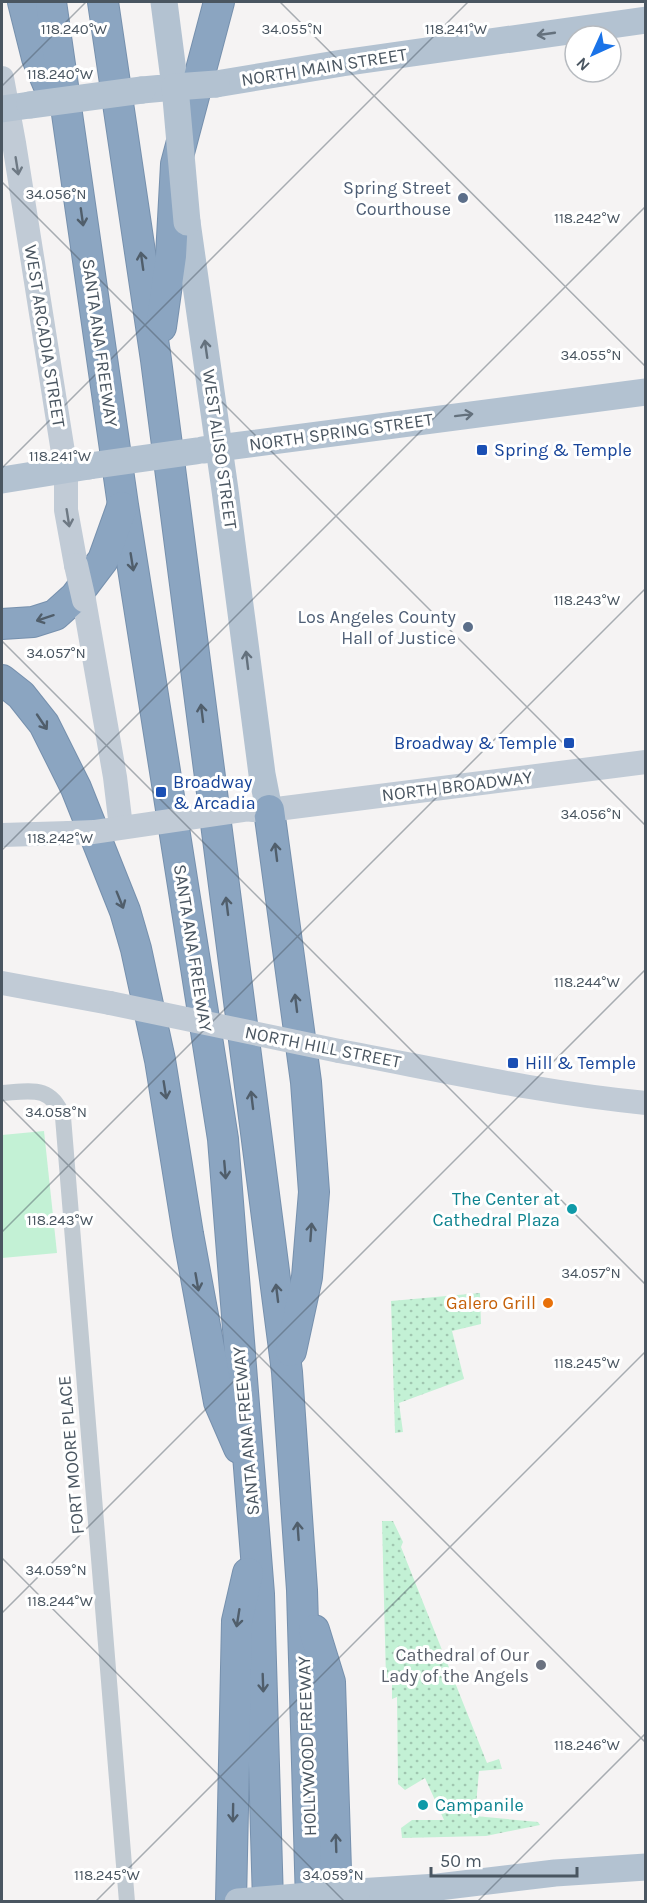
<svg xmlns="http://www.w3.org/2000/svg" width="647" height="1903" font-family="Karla,sans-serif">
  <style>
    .grass { fill: #c3f1d5 }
    .garden { fill: url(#garden-dots) }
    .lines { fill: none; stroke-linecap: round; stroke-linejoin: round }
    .highway-casing { stroke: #7690ad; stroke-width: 32 }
    .street { stroke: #c1cad2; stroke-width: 16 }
    .secondary { stroke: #c1cbd6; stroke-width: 24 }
    .primary { stroke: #b3c2d1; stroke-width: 27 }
    .highway { stroke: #8ba5c1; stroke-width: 30 }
    .secondary-bridge { stroke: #c1cbd6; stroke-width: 24 }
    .primary-bridge { stroke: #b3c2d1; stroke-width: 27 }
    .oneway { stroke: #64717d }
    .oneway2 { stroke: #6e7984 }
    .oneway3 { stroke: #505e6b }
    .ticks { fill: none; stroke: #4a5661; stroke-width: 1.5; stroke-opacity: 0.45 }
    .service-dot { fill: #5c6f8a; stroke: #fff; stroke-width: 2 }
    .transit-dot { fill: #1a4fb4; stroke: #fff; stroke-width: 2 }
    .culture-dot { fill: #0f9aa8; stroke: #fff; stroke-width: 2 }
    .food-dot { fill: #e8710a; stroke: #fff; stroke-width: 2 }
    .worship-dot { fill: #6b7280; stroke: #fff; stroke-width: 2 }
    .labels { text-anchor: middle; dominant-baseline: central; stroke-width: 6; stroke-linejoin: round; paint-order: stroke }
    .street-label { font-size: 18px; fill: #4a5661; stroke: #fff }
    .service-label { font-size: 18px; fill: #4e5e75; stroke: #fff; text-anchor: end }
    .transit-label { font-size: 18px; fill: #164399; stroke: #fff; text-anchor: start }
    .culture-label { font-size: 18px; fill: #0d838f; stroke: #fff; text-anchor: end }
    .food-label { font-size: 18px; fill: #c56008; stroke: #fff; text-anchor: end }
    .worship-label { font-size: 18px; fill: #5b616d; stroke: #fff; text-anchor: end }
    .ticks-label { font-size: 15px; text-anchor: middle; fill: #4a5661; stroke: #fff; stroke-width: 6; stroke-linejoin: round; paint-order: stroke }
  </style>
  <defs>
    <pattern id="garden-dots" width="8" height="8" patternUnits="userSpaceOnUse" patternTransform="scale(1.5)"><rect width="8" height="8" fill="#c3f1d5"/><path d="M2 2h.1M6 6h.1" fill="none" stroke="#a0c6b0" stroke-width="1.8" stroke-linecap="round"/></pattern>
  </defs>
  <rect width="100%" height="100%" fill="#f5f3f3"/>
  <polygon class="grass" points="44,1131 57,1253 2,1258 2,1135"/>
  <g class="garden">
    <polygon points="480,1293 481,1324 452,1331 464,1379 399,1403 403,1432 395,1433 391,1301"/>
    <polygon points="382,1521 393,1521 403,1542 401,1547 487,1763 499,1759 502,1769 479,1771 475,1816 538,1822 540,1825 486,1836 402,1838 401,1828 412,1820 444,1820 425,1778 405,1790 398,1784 397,1697 392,1699 392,1678 386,1679"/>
  </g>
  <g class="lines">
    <defs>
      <g id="highway">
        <polyline points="23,2 37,58 53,96"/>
        <polyline points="51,2 123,505 223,1139 259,1594 268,1902"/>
        <polyline points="103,2 156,360 287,1372 302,1590 311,1902"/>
        <polyline points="161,327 171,256 176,164 219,2"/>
        <polyline points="2,624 33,622 55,615 75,597 103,560 122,507"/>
        <polyline points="2,680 21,695 44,724 76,788 125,911 136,949 160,1060 188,1234 219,1402 239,1448"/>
        <polyline points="269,810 306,1082 314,1192 307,1277 291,1351"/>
        <polyline points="314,1630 330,1682 337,1902"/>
        <polyline points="231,1902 237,1621 248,1573"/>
      </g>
    </defs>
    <use href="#highway" class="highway-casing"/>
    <path class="street" d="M2,1093C31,1091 51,1085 63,1117L127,1902"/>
    <g class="secondary">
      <polyline points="2,78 14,143 66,471 66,510 76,565"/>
      <polyline points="84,600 115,777 121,827"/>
      <polyline points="252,810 269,810 646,762"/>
      <polyline points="2,835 69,833"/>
      <polyline points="2,983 110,1003"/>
      <path d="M339,1051C441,1070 542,1093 646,1103"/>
    </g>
    <g class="primary">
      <polyline points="216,84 342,63 646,20"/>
      <polyline points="142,90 175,87 164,2"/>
      <polyline points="2,109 30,105"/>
      <polyline points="187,222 225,490 262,774 269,810"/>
      <polyline points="203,450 646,392"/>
      <polyline points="2,480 89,466"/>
      <polyline points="357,1892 438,1887 555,1873 646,1867"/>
    </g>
    <use href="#highway" class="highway"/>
    <g class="secondary-bridge">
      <polyline points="76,565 84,600"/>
      <polyline points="69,833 94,832 244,810"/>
      <polyline points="110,1003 339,1051"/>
    </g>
    <g class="primary-bridge">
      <polyline points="30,105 142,90"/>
      <polyline points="187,222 175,87 216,84"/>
      <polyline points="89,466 196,451"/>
      <polyline points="238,1902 357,1892"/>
    </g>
  </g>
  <defs><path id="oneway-shaft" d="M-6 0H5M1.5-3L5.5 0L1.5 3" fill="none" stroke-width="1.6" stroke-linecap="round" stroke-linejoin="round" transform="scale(1.5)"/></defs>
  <g class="oneway">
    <use href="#oneway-shaft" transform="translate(546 34) rotate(172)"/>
    <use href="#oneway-shaft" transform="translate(206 349) rotate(-98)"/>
    <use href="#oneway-shaft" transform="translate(464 415) rotate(-7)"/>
    <use href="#oneway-shaft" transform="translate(247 660) rotate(-97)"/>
  </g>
  <g class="oneway2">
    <use href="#oneway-shaft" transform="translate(17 166) rotate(81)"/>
    <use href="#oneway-shaft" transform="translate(68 518) rotate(81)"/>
  </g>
  <g class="oneway3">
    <use href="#oneway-shaft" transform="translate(82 217) rotate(82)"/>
    <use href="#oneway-shaft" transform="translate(142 261) rotate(-98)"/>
    <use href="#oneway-shaft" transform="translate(132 562) rotate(81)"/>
    <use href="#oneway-shaft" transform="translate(45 618) rotate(162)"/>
    <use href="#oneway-shaft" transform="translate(202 713) rotate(-97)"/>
    <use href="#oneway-shaft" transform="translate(42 722) rotate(56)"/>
    <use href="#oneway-shaft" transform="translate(276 852) rotate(-97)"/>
    <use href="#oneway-shaft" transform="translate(120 900) rotate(68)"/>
    <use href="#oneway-shaft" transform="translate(227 906) rotate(-97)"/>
    <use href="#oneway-shaft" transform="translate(296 1003) rotate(-97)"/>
    <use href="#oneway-shaft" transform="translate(165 1090) rotate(81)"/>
    <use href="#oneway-shaft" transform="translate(252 1100) rotate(-97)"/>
    <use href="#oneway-shaft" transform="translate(225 1170) rotate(85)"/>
    <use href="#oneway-shaft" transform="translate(311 1232) rotate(-86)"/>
    <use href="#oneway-shaft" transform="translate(197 1282) rotate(80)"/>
    <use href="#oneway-shaft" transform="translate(277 1293) rotate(-97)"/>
    <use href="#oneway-shaft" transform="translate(298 1531) rotate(-94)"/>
    <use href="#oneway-shaft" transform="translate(238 1618) rotate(99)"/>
    <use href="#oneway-shaft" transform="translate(263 1683) rotate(88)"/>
    <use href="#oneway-shaft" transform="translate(233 1813) rotate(91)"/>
    <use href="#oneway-shaft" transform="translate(336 1843) rotate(-92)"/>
  </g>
  <path class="ticks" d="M280,2L646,367M2,86L86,2M2,182L646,826M2,468L468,2M2,641L646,1285M2,850L646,206M2,1099L646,1743M2,1232L646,588M2,1558L345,1902M2,1613L646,969M95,1902L646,1351M477,1902L646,1733"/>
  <g class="service-dot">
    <circle cx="463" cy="198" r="6"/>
    <circle cx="468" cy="627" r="6"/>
  </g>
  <g class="transit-dot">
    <rect x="476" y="444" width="12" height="12" rx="3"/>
    <rect x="563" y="737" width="12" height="12" rx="3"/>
    <rect x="155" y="786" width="12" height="12" rx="3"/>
    <rect x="507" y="1057" width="12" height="12" rx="3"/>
  </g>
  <g class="culture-dot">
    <circle cx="572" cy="1209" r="6"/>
    <circle cx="423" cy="1805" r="6"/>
  </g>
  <circle class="food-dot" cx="548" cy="1303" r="6"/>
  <circle class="worship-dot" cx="541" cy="1665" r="6"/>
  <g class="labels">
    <g class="street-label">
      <text transform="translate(324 67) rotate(-9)">NORTH MAIN STREET</text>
      <text transform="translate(45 336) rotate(81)">WEST ARCADIA STREET</text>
      <text transform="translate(100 343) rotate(82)">SANTA ANA FREEWAY</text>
      <text transform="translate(341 432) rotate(-8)">NORTH SPRING STREET</text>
      <text transform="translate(220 449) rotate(82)">WEST ALISO STREET</text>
      <text transform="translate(457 786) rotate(-7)">NORTH BROADWAY</text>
      <text transform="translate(193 948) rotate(81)">SANTA ANA FREEWAY</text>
      <text transform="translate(323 1047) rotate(11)">NORTH HILL STREET</text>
      <text transform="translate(246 1431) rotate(-95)">SANTA ANA FREEWAY</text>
      <text transform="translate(71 1455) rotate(-95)">FORT MOORE PLACE</text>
      <text transform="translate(307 1746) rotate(-92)">HOLLYWOOD FREEWAY</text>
    </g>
    <g class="service-label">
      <text x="451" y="188">Spring Street<tspan x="451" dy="21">Courthouse</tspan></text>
      <text x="456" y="617">Los Angeles County<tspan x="456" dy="21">Hall of Justice</tspan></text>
    </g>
    <g class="transit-label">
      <text x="494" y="450">Spring &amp; Temple</text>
      <text x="557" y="743" text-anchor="end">Broadway &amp; Temple</text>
      <text x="173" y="782">Broadway<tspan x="173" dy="21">&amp; Arcadia</tspan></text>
      <text x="525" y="1063">Hill &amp; Temple</text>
    </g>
    <g class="culture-label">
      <text x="560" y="1199">The Center at<tspan x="560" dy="21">Cathedral Plaza</tspan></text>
      <text x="435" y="1805" text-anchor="start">Campanile</text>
    </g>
    <g class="food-label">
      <text x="536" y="1303">Galero Grill</text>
    </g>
    <g class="worship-label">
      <text x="529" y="1655">Cathedral of Our<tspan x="529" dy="21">Lady of the Angels</tspan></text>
    </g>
  </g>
  <g class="ticks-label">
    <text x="74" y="34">118.240°W</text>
    <text x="292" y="34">34.055°N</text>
    <text x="456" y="34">118.241°W</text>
    <text x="60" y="79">118.240°W</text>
    <text x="56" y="199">34.056°N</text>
    <text x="587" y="223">118.242°W</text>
    <text x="591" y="360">34.055°N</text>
    <text x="60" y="461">118.241°W</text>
    <text x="587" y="605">118.243°W</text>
    <text x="56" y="658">34.057°N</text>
    <text x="591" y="819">34.056°N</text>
    <text x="60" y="843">118.242°W</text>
    <text x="587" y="987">118.244°W</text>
    <text x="56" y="1117">34.058°N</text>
    <text x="60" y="1225">118.243°W</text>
    <text x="591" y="1278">34.057°N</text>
    <text x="587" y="1368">118.245°W</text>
    <text x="56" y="1575">34.059°N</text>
    <text x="60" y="1606">118.244°W</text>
    <text x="587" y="1750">118.246°W</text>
    <text x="107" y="1880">118.245°W</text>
    <text x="333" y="1880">34.059°N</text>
  </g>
  <rect width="647" height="1903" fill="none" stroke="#4a5661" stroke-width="6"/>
  <g transform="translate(593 54) rotate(225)"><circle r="28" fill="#ffffff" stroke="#b7bbc0" stroke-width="1.5"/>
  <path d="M0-4.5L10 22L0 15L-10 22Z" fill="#1a73e8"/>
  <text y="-9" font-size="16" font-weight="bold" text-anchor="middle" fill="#4a5661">N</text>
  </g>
  <path d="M431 1867v9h146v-9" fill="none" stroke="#4a5661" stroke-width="3"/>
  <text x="440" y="1867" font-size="18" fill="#4a5661" stroke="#ffffff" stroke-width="4.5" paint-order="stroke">50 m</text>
</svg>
